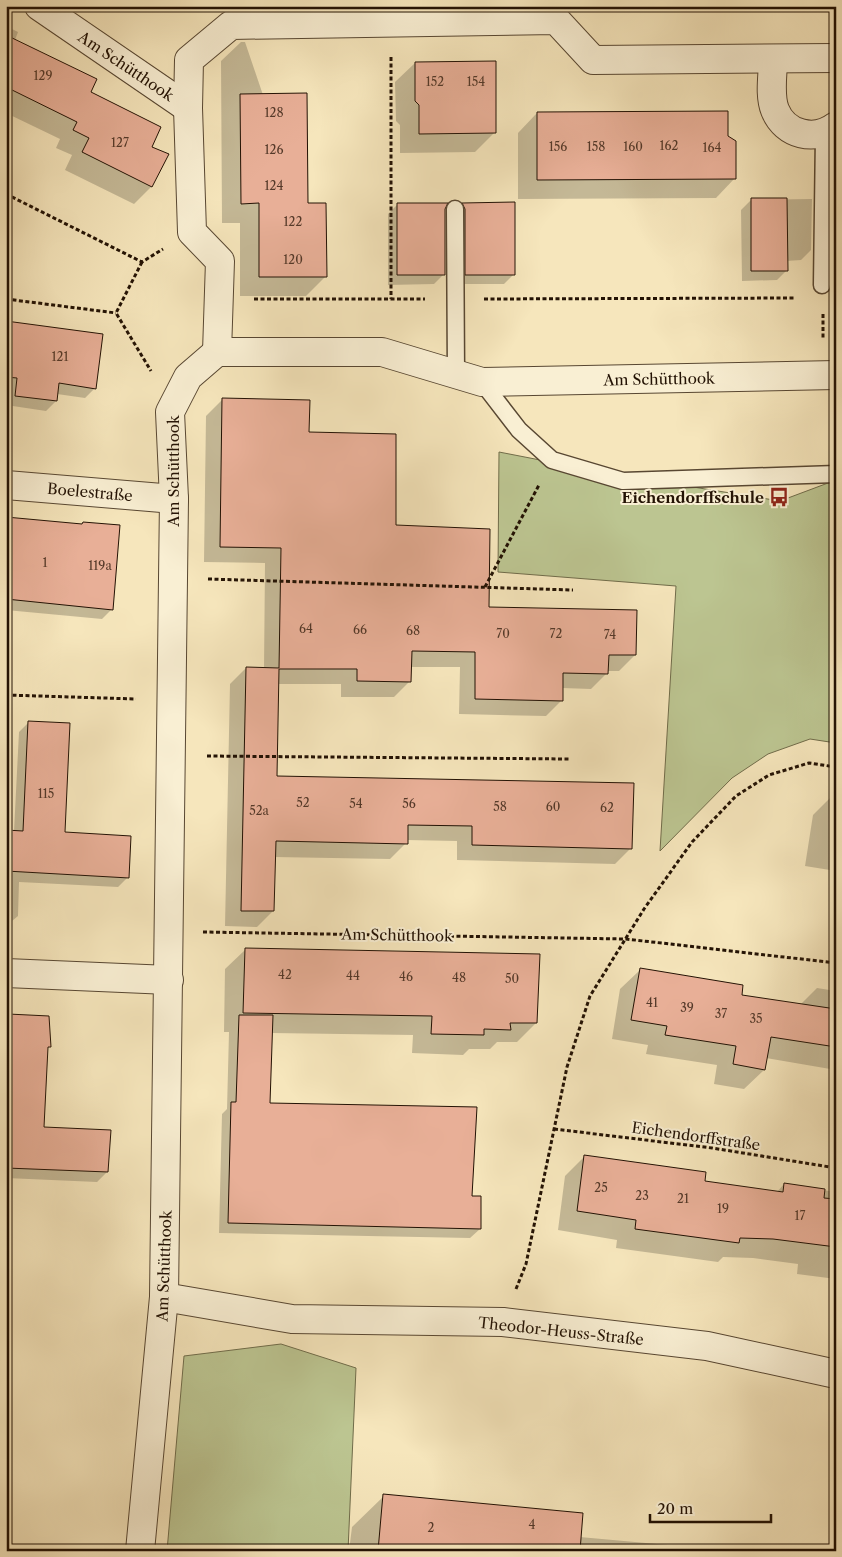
<svg xmlns="http://www.w3.org/2000/svg" width="842" height="1557" font-family="'Libre Caslon Text',serif">
  <style>
    .green { fill: #bcc591; stroke: #706c4a }
    .shadow { fill: #0003 }
    .building { fill: #e8af97; stroke: #231204 }
    .lines { fill: none; stroke-linecap: round; stroke-linejoin: round }
    .service-casing { stroke: #584732; stroke-width: 19 }
    .minor-casing { stroke: #584732; stroke-width: 30 }
    .path { stroke: #231204; stroke-width: 3; stroke-dasharray: 4 2.5; stroke-linecap: butt }
    .service { stroke: #f9efd3; stroke-width: 16 }
    .minor { stroke: #f9efd3; stroke-width: 28 }
    .labels { text-anchor: middle; dominant-baseline: central; stroke-width: 4; stroke-linejoin: round; paint-order: stroke }
    .number-label { font-size: 12px; fill: #543929 }
    .street-label { font-size: 15px; fill: #231204; stroke: #f9efd3 }
    .poi-label { font-size: 15px; font-weight: bold; fill: #231204; stroke: #f9efd3; text-anchor: end }
  </style>
  <rect width="100%" height="100%" fill="#f6e6bc"/>
  <filter id="stains"><feTurbulence type="fractalNoise" baseFrequency=".004" numOctaves="4"/><feColorMatrix values="0 0 0 0 .2 0 0 0 0 .09 0 0 0 0 .02 0 0 0 .5 -.17"/></filter>
  <radialGradient id="worn" r=".72"><stop offset=".6" stop-color="#630" stop-opacity="0"/><stop offset="1" stop-color="#630" stop-opacity=".3"/></radialGradient>
  <g class="green">
    <polygon points="499,452 612,474 780,501 836,480 836,743 810,739 768,754 732,778 660,851 676,586 498,572"/>
    <polygon points="281,1344 356,1368 348,1551 167,1551 184,1356"/>
  </g>
  <g class="shadow">
    <polygon points="242,6 288,6 277,17 242,17"/>
    <polygon points="404,6 449,6 445,11 404,11"/>
    <polygon points="6,26 18,32 15,40 89,93 150,147 151,187 134,204 65,170 72,155 56,148 60,139 6,113"/>
    <polygon points="241,42 245,42 263,95 307,204 325,277 306,296 240,296 240,223 222,223 221,61"/>
    <polygon points="415,63 495,132 475,152 400,153 400,125 396,121 395,82"/>
    <polygon points="537,113 727,137 735,178 716,198 518,199 518,133"/>
    <polygon points="836,176 836,288 834,288 834,264 816,265 828,201 831,197 831,181"/>
    <polygon points="812,199 811,250 801,260 786,261 787,270 777,280 742,281 741,210 751,200"/>
    <polygon points="398,204 444,209 444,274 434,284 388,285 388,214"/>
    <polygon points="463,204 514,274 504,284 456,284 453,214"/>
    <polygon points="6,322 95,388 85,398 57,394 56,401 46,411 6,405"/>
    <polygon points="222,400 308,433 394,527 488,609 635,655 619,671 607,671 607,673 591,689 562,688 562,700 546,716 459,714 460,667 410,667 410,681 394,697 341,697 341,684 278,684 276,777 631,848 615,864 457,860 457,841 406,840 406,843 390,859 274,857 273,911 257,927 225,926 230,684 246,668 264,669 265,563 204,562 206,416"/>
    <polygon points="6,519 81,525 112,609 102,619 6,610"/>
    <polygon points="29,722 64,834 128,877 118,887 19,882 18,916 6,926 6,831 14,831 19,732"/>
    <polygon points="832,796 836,797 836,871 805,866 813,815"/>
    <polygon points="245,950 536,1023 517,1042 497,1042 490,1049 469,1049 463,1055 412,1053 413,1035 271,1033 269,1104 471,1197 480,1229 470,1238 219,1233 222,1114 227,1109 229,1032 224,1032 225,969"/>
    <polygon points="640,970 740,996 800,1005 817,988 836,991 836,1070 766,1058 764,1070 744,1089 714,1084 717,1065 646,1054 648,1045 612,1039 620,989"/>
    <polygon points="9,1016 50,1046 46,1050 43,1128 107,1172 97,1182 6,1178 6,1018"/>
    <polygon points="585,1156 704,1182 777,1192 784,1184 836,1192 836,1279 797,1274 798,1264 753,1258 723,1257 718,1262 616,1248 617,1240 558,1230 565,1176"/>
    <polygon points="384,1496 580,1537 734,1551 349,1551 352,1527"/>
  </g>
  <g class="building">
    <polygon points="6,35 97,79 91,92 161,127 152,147 169,154 152,187 82,152 89,138 73,130 77,122 6,87"/>
    <polygon points="496,61 496,133 419,134 419,105 415,101 415,62"/>
    <polygon points="307,93 308,203 326,203 327,277 259,277 259,203 241,204 240,94"/>
    <polygon points="728,111 728,136 736,141 736,179 537,180 537,112"/>
    <polygon points="751,198 787,198 788,271 751,271"/>
    <polygon points="515,202 515,275 465,275 465,209 462,203"/>
    <polygon points="397,203 448,203 445,209 445,275 397,275"/>
    <polygon points="6,321 103,334 96,389 59,383 57,401 15,396 17,378 6,377"/>
    <polygon points="222,398 310,400 309,432 396,434 396,525 490,529 489,607 637,610 636,655 609,655 608,674 563,673 563,701 475,699 475,652 412,651 411,682 357,681 357,669 279,669 277,776 634,783 632,849 472,845 472,826 408,825 408,844 276,841 274,911 241,911 246,667 279,668 281,548 220,547"/>
    <polygon points="6,517 82,524 83,522 120,525 113,610 6,599"/>
    <polygon points="28,721 70,723 65,832 131,836 129,878 6,871 6,830 23,831"/>
    <polygon points="245,948 540,954 537,1023 510,1023 511,1030 484,1029 484,1035 431,1034 432,1016 243,1013"/>
    <polygon points="640,968 743,985 742,995 836,1009 836,1047 771,1037 765,1070 733,1064 736,1046 665,1035 667,1026 631,1020"/>
    <polygon points="8,1014 49,1016 51,1047 48,1047 44,1127 111,1130 108,1172 6,1168 6,1018 8,1018"/>
    <polygon points="239,1015 273,1015 270,1103 477,1107 472,1196 481,1196 481,1229 228,1223 231,1102 236,1102"/>
    <polygon points="584,1155 706,1172 705,1181 783,1192 784,1183 825,1189 824,1198 836,1199 836,1247 773,1239 740,1238 739,1243 635,1229 636,1220 577,1211"/>
    <polygon points="383,1494 583,1513 580,1551 378,1551"/>
  </g>
  <g class="lines">
    <defs>
      <g id="service">
        <polyline points="455,209 456,374"/>
        <polyline points="822,285 824,134"/>
        <polyline points="482,382 519,430 552,460 623,481 836,474"/>
      </g>
      <g id="minor">
        <polyline points="39,6 188,108"/>
        <path d="M773,59C773,75 769,95 775,110C785,135 815,142 836,126"/>
        <polyline points="217,352 220,261 192,232 188,108 189,60 231,25 556,20 593,60 836,58"/>
        <polyline points="6,485 174,499"/>
        <polyline points="6,973 169,980"/>
        <polyline points="164,1297 292,1319 503,1322 707,1346 836,1374"/>
        <polyline points="140,1551 164,1297 174,499 170,412 188,377 217,352 382,352 482,382 836,375"/>
      </g>
    </defs>
    <use href="#service" class="service-casing"/>
    <use href="#minor" class="minor-casing"/>
    <g class="path">
      <polyline points="391,57 391,299"/>
      <polyline points="6,194 142,262 163,249"/>
      <polyline points="142,262 116,313 151,371"/>
      <polyline points="6,299 116,313"/>
      <polyline points="254,299 425,299"/>
      <polyline points="484,299 795,298"/>
      <polyline points="823,314 823,340"/>
      <polyline points="208,579 573,590"/>
      <polyline points="485,587 539,485"/>
      <polyline points="6,695 136,699"/>
      <polyline points="207,756 569,759"/>
      <polyline points="203,932 626,939 836,963"/>
      <polyline points="554,1129 712,1148 836,1168"/>
      <polyline points="516,1289 526,1264 567,1067 590,996 644,909 692,842 736,796 769,775 809,763 836,767"/>
    </g>
    <use href="#service" class="service"/>
    <use href="#minor" class="minor"/>
  </g>
  <defs>
    <symbol id="bus-bare" viewBox="-9 -9 18 18"><path d="M-5-6H5V4H4V6H2V4H-2V6H-4V4H-5ZM-3.5-4V0h7V-4ZM-3.5 1.2v1.5H-2V1.2ZM2 1.2v1.5H3.5V1.2Z" fill="#8f2418" stroke="#f9efd3" stroke-width="2.5" paint-order="stroke"/></symbol>
  </defs>
  <g fill-rule="evenodd">
    <use href="#bus-bare" x="765" y="483" width="28" height="28"/>
  </g>
  <g class="labels">
    <g class="number-label">
      <text x="43" y="75">129</text>
      <text x="435" y="81">152</text>
      <text x="476" y="81">154</text>
      <text x="274" y="112">128</text>
      <text x="120" y="142">127</text>
      <text x="669" y="145">162</text>
      <text x="558" y="146">156</text>
      <text x="596" y="146">158</text>
      <text x="633" y="146">160</text>
      <text x="712" y="147">164</text>
      <text x="274" y="149">126</text>
      <text x="274" y="185">124</text>
      <text x="293" y="221">122</text>
      <text x="293" y="259">120</text>
      <text x="60" y="356">121</text>
      <text x="45" y="562">1</text>
      <text x="100" y="565">119a</text>
      <text x="306" y="628">64</text>
      <text x="360" y="629">66</text>
      <text x="413" y="630">68</text>
      <text x="503" y="633">70</text>
      <text x="556" y="633">72</text>
      <text x="610" y="634">74</text>
      <text x="46" y="793">115</text>
      <text x="303" y="802">52</text>
      <text x="356" y="803">54</text>
      <text x="409" y="803">56</text>
      <text x="500" y="806">58</text>
      <text x="553" y="806">60</text>
      <text x="607" y="807">62</text>
      <text x="259" y="810">52a</text>
      <text x="285" y="974">42</text>
      <text x="353" y="975">44</text>
      <text x="406" y="976">46</text>
      <text x="459" y="977">48</text>
      <text x="512" y="978">50</text>
      <text x="652" y="1002">41</text>
      <text x="687" y="1007">39</text>
      <text x="721" y="1013">37</text>
      <text x="756" y="1018">35</text>
      <text x="601" y="1187">25</text>
      <text x="642" y="1195">23</text>
      <text x="683" y="1198">21</text>
      <text x="723" y="1208">19</text>
      <text x="800" y="1215">17</text>
      <text x="532" y="1524">4</text>
      <text x="431" y="1527">2</text>
    </g>
    <g class="street-label">
      <text transform="translate(126 66) rotate(34)">Am Schütthook</text>
      <text transform="translate(659 379) rotate(-1)">Am Schütthook</text>
      <text transform="translate(173 471) rotate(-90)">Am Schütthook</text>
      <text transform="translate(90 492) rotate(5)">Boelestraße</text>
      <text transform="translate(397 935) rotate(1)">Am Schütthook</text>
      <text transform="translate(696 1136) rotate(8)">Eichendorffstraße</text>
      <text transform="translate(164 1266) rotate(-88)">Am Schütthook</text>
      <text transform="translate(561 1331) rotate(6)">Theodor-Heuss-Straße</text>
    </g>
    <g class="poi-label">
      <text x="764" y="497">Eichendorffschule</text>
    </g>
  </g>
  <rect width="842" height="1557" fill="none" stroke="#f6e6bc" stroke-width="25"/>
  <rect x="8" y="8" width="827" height="1542" fill="none" stroke="#231204" stroke-width="2.5"/>
  <rect x="12" y="12" width="817" height="1532" fill="none" stroke="#231204"/>
  <path d="M650 1514v8h121v-8" fill="none" stroke="#231204" stroke-width="2.5"/>
  <text x="657" y="1514" font-size="15" fill="#231204" stroke="#f9efd3" stroke-width="4" paint-order="stroke">20 m</text>
  <rect width="100%" height="100%" filter="url(#stains)"/>
  <rect width="100%" height="100%" fill="url(#worn)"/>
</svg>
